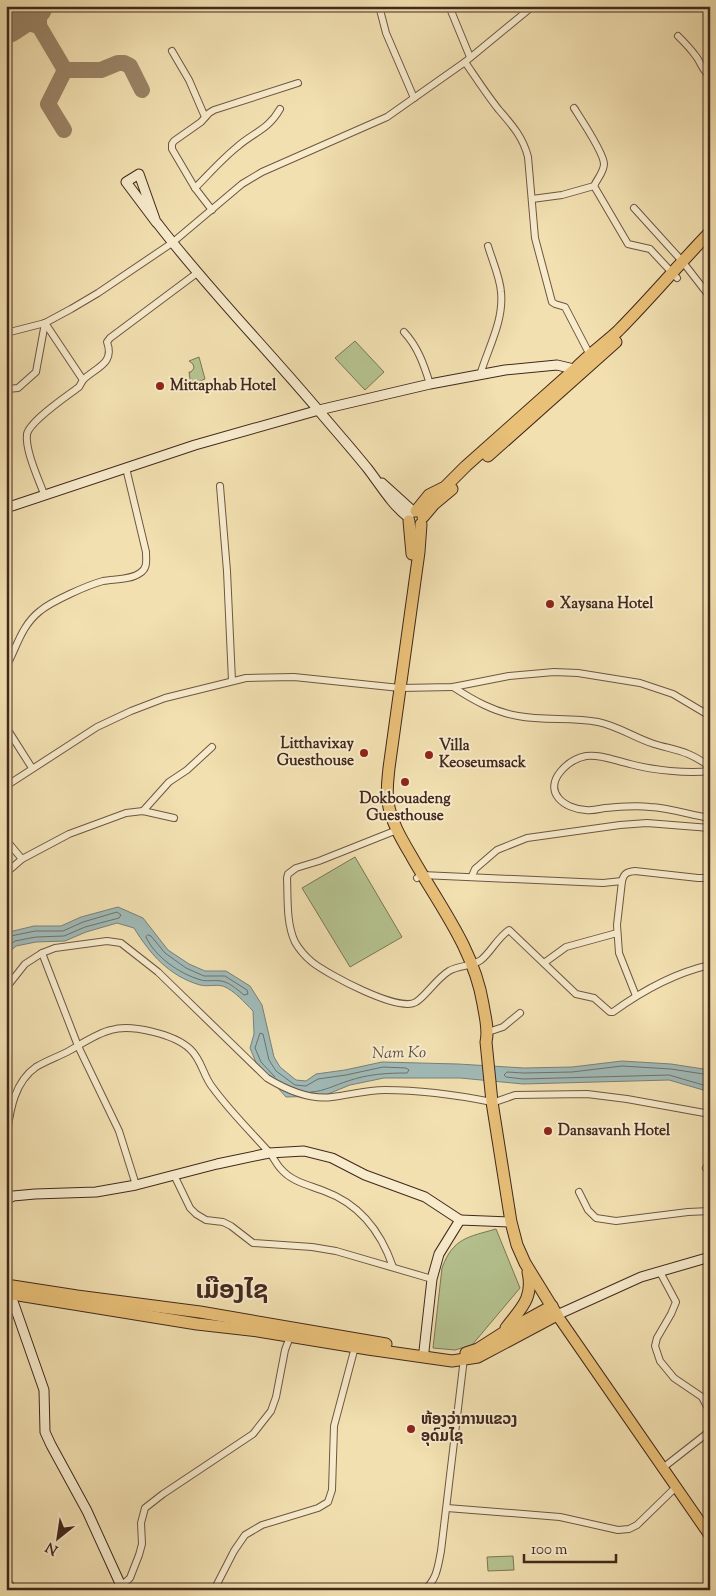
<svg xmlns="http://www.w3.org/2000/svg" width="716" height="1596" font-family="'Sorts Mill Goudy','Noto Sans Lao',serif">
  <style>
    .green { fill: #b5c390; stroke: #7c7656 }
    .water { fill: #a0bab7; stroke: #7a8079 }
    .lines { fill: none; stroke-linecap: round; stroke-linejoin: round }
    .shore { stroke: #71716a; stroke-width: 1 }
    .taxiway { stroke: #9a8467; stroke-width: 16 }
    .runway { stroke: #9a8467; stroke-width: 41 }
    .street-casing { stroke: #6e5642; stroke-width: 8 }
    .secondary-casing { stroke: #42281d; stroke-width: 11 }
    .primary-casing { stroke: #42281d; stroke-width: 12 }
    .highway-casing { stroke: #42281d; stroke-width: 13 }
    .street { stroke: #f7ebcc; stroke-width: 6 }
    .secondary { stroke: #f7ebcc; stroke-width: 9 }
    .primary { stroke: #e9c078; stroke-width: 10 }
    .highway { stroke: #e9c078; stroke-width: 11 }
    .poi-dot { fill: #8f2418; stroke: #f7ebcc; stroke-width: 2 }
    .labels { text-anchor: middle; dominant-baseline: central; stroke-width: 4; stroke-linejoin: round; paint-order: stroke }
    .poi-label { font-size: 15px; font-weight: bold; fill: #42281d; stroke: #f7ebcc; text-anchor: start }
    .water-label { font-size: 16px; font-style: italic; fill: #5a4c44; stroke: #f7ebcc }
    .town-label { font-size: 25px; font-weight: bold; fill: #42281d; stroke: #f7ebcc }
  </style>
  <rect width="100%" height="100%" fill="#f2e0b1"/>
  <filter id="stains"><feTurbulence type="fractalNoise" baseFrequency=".004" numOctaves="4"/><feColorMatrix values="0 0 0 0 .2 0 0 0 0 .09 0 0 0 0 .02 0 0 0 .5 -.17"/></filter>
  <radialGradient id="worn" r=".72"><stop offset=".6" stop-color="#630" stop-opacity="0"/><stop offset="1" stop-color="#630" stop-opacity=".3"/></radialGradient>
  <g class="green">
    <polygon points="355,341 384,372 365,390 335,358"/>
    <polygon points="199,357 205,379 191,385 189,372 191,372 194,368 193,364 189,361"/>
    <polygon points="355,857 402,937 350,967 302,888"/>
    <path d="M496,1229L520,1288L472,1345L455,1350L433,1348L442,1268C453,1238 468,1237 496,1229Z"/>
    <polygon points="513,1556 514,1570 488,1571 487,1557"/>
  </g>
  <path class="water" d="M118,907L143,918L168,950L189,964L205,971H226L250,986L262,1005L274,1057L280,1067L296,1080L306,1081L316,1074L345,1070L382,1062L458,1064L524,1068L572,1067L622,1061L671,1064L710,1070V1092L669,1080L523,1084L460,1078H384L350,1085L323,1096L286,1097L257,1065L250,1048L254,1034L253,1011C244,1002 235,991 223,986C216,984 207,987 200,985C169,976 150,954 134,928L117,923L86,932L65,941L36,942L16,946L6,955V934L9,932L34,926H61L81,917Z"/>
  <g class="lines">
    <g class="shore">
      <path d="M148,935L151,936L165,953L186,968L204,976H225L247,990L248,994L244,995C238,990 231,984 225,982C217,979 208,982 201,980C180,974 155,957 146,937Z"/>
      <polyline points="6,937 35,931 63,931 83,922 117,912 121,915 119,918 85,927 64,936 36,937 15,941 6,948"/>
      <polyline points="710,1075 671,1069 622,1066 572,1072 523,1073 507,1072 504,1075 506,1077 523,1079 669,1075 710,1087"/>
      <path d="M275,1077L261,1062L255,1048L260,1033L263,1034L269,1060L276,1071L295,1085L306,1086L318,1079L346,1075L383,1067L406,1068L409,1070L407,1073C387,1073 368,1074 348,1081C335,1085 325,1091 311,1092"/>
    </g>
    <g class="taxiway">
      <polyline points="41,6 39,14 39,26 65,70"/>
      <polyline points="6,23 20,21 39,26"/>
      <polyline points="65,70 101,70 118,63 124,63 130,66 142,90"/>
      <polyline points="64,130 48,104 65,70"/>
    </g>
    <polyline class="runway" points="6,23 32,6"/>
    <defs>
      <g id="street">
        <polyline points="379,6 386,33 414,98"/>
        <polyline points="449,6 470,57"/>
        <path d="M678,36C684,42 690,48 695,55C701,62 702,71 710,76"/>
        <polyline points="172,51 189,80 205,117"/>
        <polyline points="465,62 533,6"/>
        <polyline points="594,186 628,244 650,249 677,278"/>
        <path d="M195,188C209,174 222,159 237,147C254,132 268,130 280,109"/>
        <path d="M532,199L562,195L594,186C597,179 604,172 604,164C604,153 581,119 574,108"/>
        <polyline points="634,208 682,261 710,297"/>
        <polyline points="212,210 195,188 172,149 172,144 174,141 201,122 209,113 214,110 298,83"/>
        <path d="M45,323L83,380C96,367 115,364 107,342L110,338L197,273"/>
        <path d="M404,332C418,347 424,365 430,384"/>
        <path d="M6,333L45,323L71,309L98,293L172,243L242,184L262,172L387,117L465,62C476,78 487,95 499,110C512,125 523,137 528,157L535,238L552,302L555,304L565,307L591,357"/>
        <path d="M480,375C488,348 504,321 501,292C500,277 492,260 488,246"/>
        <polyline points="7,389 18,388 36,372 45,323"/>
        <polyline points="220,486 227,571 232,681"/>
        <path d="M44,494C38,478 25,450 27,434C30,421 67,396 79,387L83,380"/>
        <path d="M6,667C17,647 21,626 40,611C52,601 88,585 103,581C114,579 131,580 140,573C148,568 146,560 146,552L126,468"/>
        <path d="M453,687C473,700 494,712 518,716C544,721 572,717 598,722C618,726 635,738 654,744C678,751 689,751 710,767"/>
        <polyline points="6,727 32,768"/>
        <path d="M710,771C688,774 652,770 630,764C616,761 601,754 586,756C576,758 567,764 561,771C543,792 564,809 586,810C592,811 599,809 605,808C620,807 635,805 650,807C670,808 690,815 710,818"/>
        <polyline points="6,786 97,727 131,711 165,698 246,678 294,677 400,688 453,687 509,676 554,672 578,673 640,683 673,694 710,716"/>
        <polyline points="143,811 169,782 187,770 212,747"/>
        <path d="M397,830L319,861L296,868L288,874L287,878C288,898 286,923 295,942C299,949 306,957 312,962C327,974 399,1013 416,1002C426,996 436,979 449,971C459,965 471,967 481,960C491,952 498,937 509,930L576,994L594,998L610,1012H613C642,991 674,973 710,965"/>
        <polyline points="6,840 22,859"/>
        <polyline points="6,873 22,859 69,834 126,813 143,811 174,818"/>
        <polyline points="472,876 475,869 497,850 527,838 620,825 647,823 710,828"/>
        <polyline points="417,878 422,875 603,883 622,881"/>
        <polyline points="42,953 78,1046 119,1131 136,1185"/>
        <polyline points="544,963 566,947 617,933"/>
        <path d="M6,988L25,964L42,953L55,948L107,941L121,943L158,972L267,1078C285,1089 310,1100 332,1097C350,1095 366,1090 385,1090C421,1090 457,1095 492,1102"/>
        <path d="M636,996L619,953L617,925L622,881C624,873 627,872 635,871L698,878H710"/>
        <polyline points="488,1032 503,1027 520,1013"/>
        <polyline points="492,1103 515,1095 587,1094 627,1099 710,1114"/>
        <path d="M6,1138C10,1113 13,1083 36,1067C46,1061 57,1057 67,1052C80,1045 97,1033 111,1030C131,1024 174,1034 190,1049C202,1060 203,1076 213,1088C229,1110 249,1130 268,1151C273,1156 276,1164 281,1169C292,1182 309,1185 324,1191C360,1204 381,1232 393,1267"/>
        <polyline points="706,1168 710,1172"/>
        <polyline points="174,1175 190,1208 196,1214 206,1220 223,1222 231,1226 253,1243 312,1247 336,1251 432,1279"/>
        <polyline points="579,1192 588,1210 596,1218 616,1221 688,1212 710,1211"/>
        <polyline points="660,1272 676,1302 671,1314 657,1338 655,1346 660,1361 674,1378 702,1397 710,1412"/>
        <polyline points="664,1467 710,1431"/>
        <polyline points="447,1508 560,1517 618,1530 629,1529 637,1525 677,1486"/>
        <polyline points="6,1577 13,1590"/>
        <polyline points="121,1586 130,1578 139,1555 142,1544 141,1523 145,1508 163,1494 253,1434 271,1411 276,1397 285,1350 291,1334"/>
        <polyline points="214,1590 234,1551 245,1535 262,1525 318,1508 328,1502 332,1490 334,1426 355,1347"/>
        <path d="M424,1590C437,1580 438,1566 441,1551L464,1358"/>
      </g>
      <g id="secondary">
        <path d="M156,222L139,174L126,182L156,222L158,224C208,289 266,348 319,411C335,430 352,449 368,469C381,486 392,505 409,518"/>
        <polyline points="382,483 414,512"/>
        <polyline points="6,508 195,445 319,410 430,384 505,370 557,365 578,370"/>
        <polyline points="6,1200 13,1196 35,1194 96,1192 136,1185 217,1164 269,1153 304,1151 332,1158 365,1175 425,1197 460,1220"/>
        <polyline points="9,1290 44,1390 45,1432 51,1445 87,1511 123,1590"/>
        <polyline points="557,1315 641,1277 710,1257"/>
        <polyline points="424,1351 432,1279 439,1254 460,1220 511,1222"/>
      </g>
      <polyline id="primary" points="557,1315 710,1536"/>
      <g id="highway">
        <polyline points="488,456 616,342"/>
        <path d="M416,511L429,495L445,487L466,466L575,369C588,355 604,344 618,331C650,299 679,264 710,232"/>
        <polyline points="423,517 434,504 452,489"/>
        <polyline points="409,521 412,554"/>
        <polyline points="6,1285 77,1296 200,1312 386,1344"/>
        <path d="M6,1293L197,1324L258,1331L368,1349L452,1361L478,1357L557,1315L525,1263L517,1245L511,1222L492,1102L486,1042C489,1029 485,1017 483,1004C474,949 439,905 412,857C402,840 391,822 388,802C386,791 388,779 389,768L419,552L421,524"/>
        <path d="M506,1328C520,1309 534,1299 528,1272"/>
        <polyline points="466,1353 478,1349 503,1333 552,1306"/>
      </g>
    </defs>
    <use href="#street" class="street-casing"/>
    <use href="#secondary" class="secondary-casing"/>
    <use href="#primary" class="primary-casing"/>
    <use href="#highway" class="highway-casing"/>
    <use href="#street" class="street"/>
    <use href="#secondary" class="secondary"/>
    <use href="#primary" class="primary"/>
    <use href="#highway" class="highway"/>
  </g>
  <g class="poi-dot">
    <circle cx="160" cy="386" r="5"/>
    <circle cx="550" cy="604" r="5"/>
    <circle cx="364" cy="753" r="5"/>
    <circle cx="429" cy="755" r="5"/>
    <circle cx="405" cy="782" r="5"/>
    <circle cx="548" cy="1131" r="5"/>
    <circle cx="411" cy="1429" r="5"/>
  </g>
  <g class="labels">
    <g class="poi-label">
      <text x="170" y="386">Mittaphab Hotel</text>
      <text x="560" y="604">Xaysana Hotel</text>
      <text x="354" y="744" text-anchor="end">Litthavixay<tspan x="354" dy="17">Guesthouse</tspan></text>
      <text x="439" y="746">Villa<tspan x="439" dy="17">Keoseumsack</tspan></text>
      <text x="405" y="799" text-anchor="middle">Dokbouadeng<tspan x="405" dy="17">Guesthouse</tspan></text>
      <text x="558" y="1131">Dansavanh Hotel</text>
      <text x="421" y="1420">ຫ້ອງວ່າການແຂວງ<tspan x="421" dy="17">ອຸດົມໄຊ</tspan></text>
    </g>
    <g class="water-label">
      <text transform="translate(399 1054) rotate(-1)">Nam Ko</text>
    </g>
    <g class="town-label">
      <text x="232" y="1292">ເມືອງໄຊ</text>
    </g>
  </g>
  <rect width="716" height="1596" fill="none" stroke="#f2e0b1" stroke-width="25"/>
  <rect x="8" y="8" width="701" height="1581" fill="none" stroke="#42281d" stroke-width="2.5"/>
  <rect x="12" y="12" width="691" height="1571" fill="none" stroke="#42281d"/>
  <g transform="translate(58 1538) rotate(210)" stroke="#f7ebcc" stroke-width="4" paint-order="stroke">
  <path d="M0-4L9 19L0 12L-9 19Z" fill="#42281d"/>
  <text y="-8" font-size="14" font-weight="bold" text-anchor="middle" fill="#42281d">N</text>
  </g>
  <path d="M524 1554v8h92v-8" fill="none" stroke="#42281d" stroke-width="2.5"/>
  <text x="531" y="1554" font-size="15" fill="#42281d" stroke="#f7ebcc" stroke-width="4" paint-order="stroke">100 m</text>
  <rect width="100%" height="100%" filter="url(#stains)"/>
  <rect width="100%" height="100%" fill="url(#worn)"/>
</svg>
